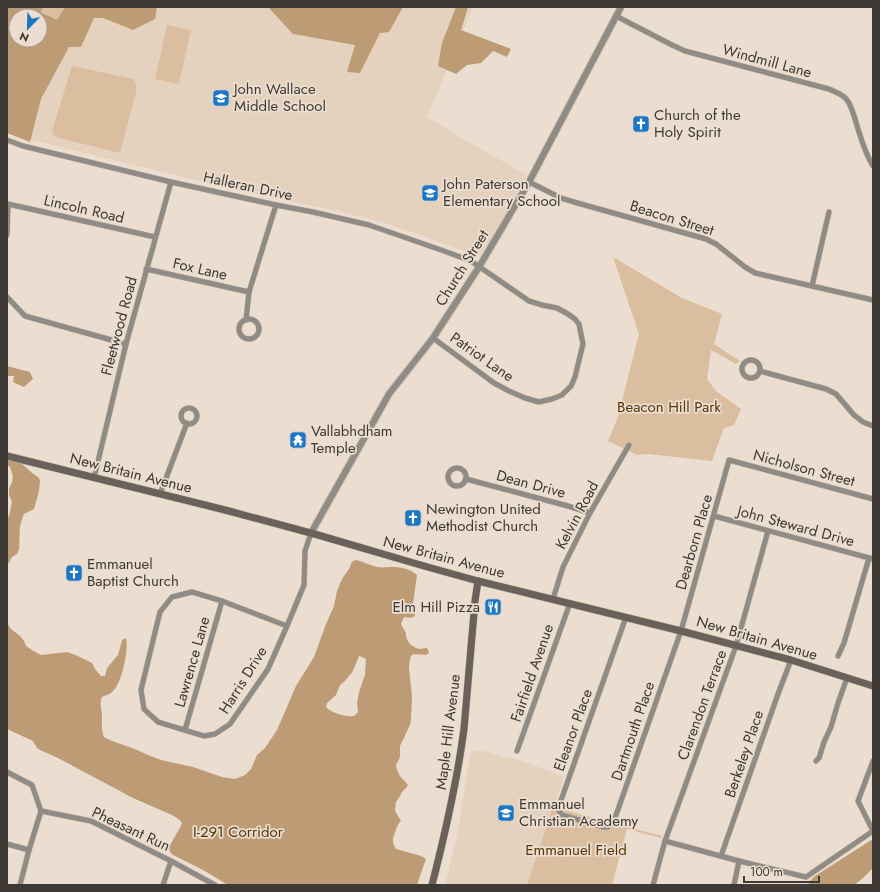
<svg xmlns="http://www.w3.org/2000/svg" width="880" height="892" font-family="Jost,sans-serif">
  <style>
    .built { fill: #e4d2be }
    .green { fill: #dabe9f }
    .forest { fill: #bc9b75; fill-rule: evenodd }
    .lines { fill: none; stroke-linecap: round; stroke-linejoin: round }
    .minor-casing { stroke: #c5baae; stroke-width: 6 }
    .tertiary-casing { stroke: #c5baae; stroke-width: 8 }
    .secondary-casing { stroke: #c5baae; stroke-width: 8 }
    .minor { stroke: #908b85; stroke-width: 5 }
    .tertiary { stroke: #908b85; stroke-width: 6 }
    .secondary { stroke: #6a625a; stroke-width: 7 }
    .labels { text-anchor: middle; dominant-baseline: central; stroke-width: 3.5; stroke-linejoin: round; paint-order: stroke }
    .street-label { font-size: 15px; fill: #3e3934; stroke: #ebded0 }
    .poi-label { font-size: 15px; fill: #3e3934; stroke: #ebded0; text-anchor: start }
    .park-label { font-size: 15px; fill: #563504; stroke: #ebded0 }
  </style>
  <rect width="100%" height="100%" fill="#ebded0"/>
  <g class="built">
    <polygon points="47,7 473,7 427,117 472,144 527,175 504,218 480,255 477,257 453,247 382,222 337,211 223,187 24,138 7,85 40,40"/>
    <polygon points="471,750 490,752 509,759 510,757 564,776 527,885 445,885 457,836"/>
  </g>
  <g class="green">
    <polygon points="43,7 65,7 57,20 41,11"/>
    <polygon points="167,25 191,30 179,84 155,79"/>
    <polygon points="72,66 134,79 137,88 120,153 55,137 52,131"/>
    <polygon points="613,257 682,298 722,314 714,344 740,361 736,364 711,350 707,379 716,391 741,409 734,425 724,428 712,461 648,454 637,455 608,441 617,420 639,334"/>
    <polygon points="553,807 662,836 661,838 627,829 612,885 527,885"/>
  </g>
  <g class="forest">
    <path d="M7,7H43L41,12L57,20L65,7H157L155,19L133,30L103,18H94L81,47H69L41,99L30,142L7,133ZM16,16H40V40H16Z"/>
    <polygon points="268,7 403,7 389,32 380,33 360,73 347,72 355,45 293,34"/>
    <polygon points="456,7 468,7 461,30 511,49 507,57 493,51 481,63 467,65 456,74 438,66 442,43"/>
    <polygon points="7,366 30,372 33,379 24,387 13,382 14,376 7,376"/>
    <polygon points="7,459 21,463 32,473 38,477 40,480 39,491 34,509 24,514 23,516 20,526 19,549 17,554 12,557 7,566 7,522 10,512 12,502 9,495 9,489 12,482 13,476 10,467 7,464"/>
    <path d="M355,560C363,561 369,565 377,567C382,568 387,567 393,567C400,567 411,569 417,575L413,604L415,616L411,618L404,617L401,624L403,628L406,633C405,641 412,647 419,649C422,649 424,648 427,648L429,652L428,654L425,655C421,654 418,655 413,654L411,656L410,659L409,668L412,696L411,719L410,725L400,746V757L396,765L397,770L400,776L408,785L406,788L402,792L400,796L396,802L395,811L401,821C398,824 397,826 396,830C393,837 391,841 396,849L421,856L426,859L420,876L417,885H228L203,870L173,855L170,852L169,847L182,824L180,820L172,815L133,798L56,757L40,750L37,748L33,741L7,729V622L10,628L20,636L24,641L26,646L32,650L41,655L67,652L78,656L92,663L95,669L101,676H105L107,668L118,655L121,644L122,640L126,638C129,648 122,683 113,691C111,694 106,695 102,697C99,704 102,710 102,717C102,724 101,730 104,737L112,741L135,749L148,755L161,760L193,767L222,777L235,779L245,775L251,769L257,755L265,748L277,730L296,686L314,657L326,624L334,606L337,591L342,579L349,569L352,562ZM359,656H360L366,659L365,675L359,692L357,703L358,712L354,716C346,717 331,713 326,707L327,703L336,695L340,685L345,681L353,671Z"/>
    <polygon points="873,839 873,868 863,878 854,885 808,885 810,881 815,876"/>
  </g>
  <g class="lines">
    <defs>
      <g id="minor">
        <path d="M616,16L672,45L685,51L829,89C835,92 843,94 847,100C853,108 855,120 858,129C862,142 866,155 873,166"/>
        <polyline points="7,140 23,146 171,182 276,205 313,212 369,225 444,251 471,261 529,301 542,305 557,308 568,314 575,319 579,324 583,344 575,377 571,386 562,395 552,399 539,402 525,398 509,391 494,383 433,338"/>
        <polyline points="529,182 561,198 574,202 706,239 716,244 745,267 755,273 873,300"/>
        <polyline points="7,235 8,204 155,237"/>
        <polyline points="146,269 249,292"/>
        <polyline points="812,286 829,212"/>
        <polyline points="7,297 25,316 126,344"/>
        <circle cx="249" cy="329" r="10"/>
        <polyline points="246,320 249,292 276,205"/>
        <circle cx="751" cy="369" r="9"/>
        <polyline points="760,371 826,389 836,394 854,415 863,422 873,426"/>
        <circle cx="189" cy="416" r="8"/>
        <circle cx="457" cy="477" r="9"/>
        <polyline points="94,478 126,344 171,182"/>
        <polyline points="466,479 568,506 590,513"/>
        <polyline points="160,494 187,423"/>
        <polyline points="714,516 873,559"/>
        <polyline points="553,599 563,567 590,513 629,445"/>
        <polyline points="626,617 559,806 559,811 562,815 603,827 608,827 612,824 615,818 681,631 729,460 873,499"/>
        <polyline points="287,626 222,601 192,592 172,597 160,612 141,690 144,709 158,722 204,736 215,734 230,724 268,669 287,626 304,585 305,551 311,533"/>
        <polyline points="838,656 844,643 869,558"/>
        <polyline points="185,730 222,601"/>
        <polyline points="517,751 570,603"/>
        <polyline points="816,761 819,758 824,742 831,727 838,703 847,678"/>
        <polyline points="7,772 32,785 41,811"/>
        <polyline points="41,811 91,821 171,861 215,885"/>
        <polyline points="873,831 858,801 873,761"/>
        <polyline points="665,841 739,861 806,877 873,831"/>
        <polyline points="7,844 29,850"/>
        <polyline points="721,856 778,694 791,660"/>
        <polyline points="20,885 29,850 41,811"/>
        <polyline points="163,885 171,861"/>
        <polyline points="653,885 665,841 736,646 768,531"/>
        <polyline points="734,885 739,861"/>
      </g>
      <polyline id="tertiary" points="311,533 389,394 433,338 479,267 529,182 621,7"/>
      <g id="secondary">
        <polyline points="7,456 229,511 318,535 424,566 478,581 681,631 791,660 873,686"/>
        <path d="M432,885C445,834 457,782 464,729L475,601L478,581"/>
      </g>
    </defs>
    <use href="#minor" class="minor-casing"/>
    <use href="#tertiary" class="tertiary-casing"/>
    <use href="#secondary" class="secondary-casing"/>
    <use href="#minor" class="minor"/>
    <use href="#tertiary" class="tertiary"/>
    <use href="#secondary" class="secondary"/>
  </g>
  <defs>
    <symbol id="school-square" viewBox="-11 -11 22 22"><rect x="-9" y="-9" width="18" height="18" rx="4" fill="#1b76c3" stroke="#ebded0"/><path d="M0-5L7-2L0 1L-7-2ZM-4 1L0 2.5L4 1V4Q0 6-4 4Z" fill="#fff"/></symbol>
    <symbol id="church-square" viewBox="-11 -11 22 22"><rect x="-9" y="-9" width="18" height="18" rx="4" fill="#1b76c3" stroke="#ebded0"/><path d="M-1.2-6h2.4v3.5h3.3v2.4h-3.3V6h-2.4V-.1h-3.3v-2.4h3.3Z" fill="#fff"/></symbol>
    <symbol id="temple-square" viewBox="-11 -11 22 22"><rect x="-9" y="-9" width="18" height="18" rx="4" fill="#1b76c3" stroke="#ebded0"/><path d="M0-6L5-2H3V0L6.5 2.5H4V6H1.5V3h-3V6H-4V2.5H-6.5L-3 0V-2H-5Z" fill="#fff"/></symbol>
    <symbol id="restaurant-square" viewBox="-11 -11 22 22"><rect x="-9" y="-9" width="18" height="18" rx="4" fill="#1b76c3" stroke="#ebded0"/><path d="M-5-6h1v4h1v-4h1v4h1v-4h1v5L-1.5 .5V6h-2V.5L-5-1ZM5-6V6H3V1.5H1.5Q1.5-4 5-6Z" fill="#fff"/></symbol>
  </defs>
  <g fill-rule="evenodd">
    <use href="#school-square" x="211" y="88" width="20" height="20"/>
    <use href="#church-square" x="631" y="114" width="20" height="20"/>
    <use href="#school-square" x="420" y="183" width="20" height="20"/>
    <use href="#temple-square" x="288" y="430" width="20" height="20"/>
    <use href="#church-square" x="403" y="508" width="20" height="20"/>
    <use href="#church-square" x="64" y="563" width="20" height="20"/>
    <use href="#restaurant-square" x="483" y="597" width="20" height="20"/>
    <use href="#school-square" x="496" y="803" width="20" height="20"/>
  </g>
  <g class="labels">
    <g class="street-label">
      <text transform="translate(767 61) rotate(15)">Windmill Lane</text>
      <text transform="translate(248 186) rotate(12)">Halleran Drive</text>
      <text transform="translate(84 209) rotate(13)">Lincoln Road</text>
      <text transform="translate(672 218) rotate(17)">Beacon Street</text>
      <text transform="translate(462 268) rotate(-58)">Church Street</text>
      <text transform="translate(200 269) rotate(13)">Fox Lane</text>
      <text transform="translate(119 326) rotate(-75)">Fleetwood Road</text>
      <text transform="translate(482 357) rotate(35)">Patriot Lane</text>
      <text transform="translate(804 468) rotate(15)">Nicholson Street</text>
      <text transform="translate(131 473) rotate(14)">New Britain Avenue</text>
      <text transform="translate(531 484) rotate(15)">Dean Drive</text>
      <text transform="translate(577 515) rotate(-62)">Kelvin Road</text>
      <text transform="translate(796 526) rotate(15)">John Steward Drive</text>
      <text transform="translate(694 542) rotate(-74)">Dearborn Place</text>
      <text transform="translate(444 557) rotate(15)">New Britain Avenue</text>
      <text transform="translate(757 638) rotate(16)">New Britain Avenue</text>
      <text transform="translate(192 662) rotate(-74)">Lawrence Lane</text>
      <text transform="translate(532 673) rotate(-71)">Fairfield Avenue</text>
      <text transform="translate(243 680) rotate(-58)">Harris Drive</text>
      <text transform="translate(702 705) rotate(-70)">Clarendon Terrace</text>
      <text transform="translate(573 730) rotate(-70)">Eleanor Place</text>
      <text transform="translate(633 731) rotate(-71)">Dartmouth Place</text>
      <text transform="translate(448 732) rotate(-83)">Maple Hill Avenue</text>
      <text transform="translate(744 754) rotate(-71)">Berkeley Place</text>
      <text transform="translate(131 829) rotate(25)">Pheasant Run</text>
    </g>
    <g class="poi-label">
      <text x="234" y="89">John Wallace<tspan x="234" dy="17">Middle School</tspan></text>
      <text x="654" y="115">Church of the<tspan x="654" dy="17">Holy Spirit</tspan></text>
      <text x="443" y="184">John Paterson<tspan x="443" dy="17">Elementary School</tspan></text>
      <text x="311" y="431">Vallabhdham<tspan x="311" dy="17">Temple</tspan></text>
      <text x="426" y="509">Newington United<tspan x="426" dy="17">Methodist Church</tspan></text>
      <text x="87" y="564">Emmanuel<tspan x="87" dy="17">Baptist Church</tspan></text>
      <text x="480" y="607" text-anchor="end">Elm Hill Pizza</text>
      <text x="519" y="804">Emmanuel<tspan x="519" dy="17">Christian Academy</tspan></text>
    </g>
    <g class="park-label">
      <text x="669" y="407">Beacon Hill Park</text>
      <text x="238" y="832">I-291 Corridor</text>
      <text x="576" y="850">Emmanuel Field</text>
    </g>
  </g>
  <rect width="880" height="892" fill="none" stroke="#3e3934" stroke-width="16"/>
  <g transform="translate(28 28) rotate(203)"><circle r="19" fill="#ebded0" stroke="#a69c92"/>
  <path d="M0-3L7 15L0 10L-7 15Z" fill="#1b76c3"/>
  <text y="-6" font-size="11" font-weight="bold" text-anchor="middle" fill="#3e3934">N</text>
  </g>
  <path d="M744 876v6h75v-6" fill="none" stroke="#3e3934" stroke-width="2"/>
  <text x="750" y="876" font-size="12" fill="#3e3934" stroke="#ebded0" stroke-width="3" paint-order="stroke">100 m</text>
</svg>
